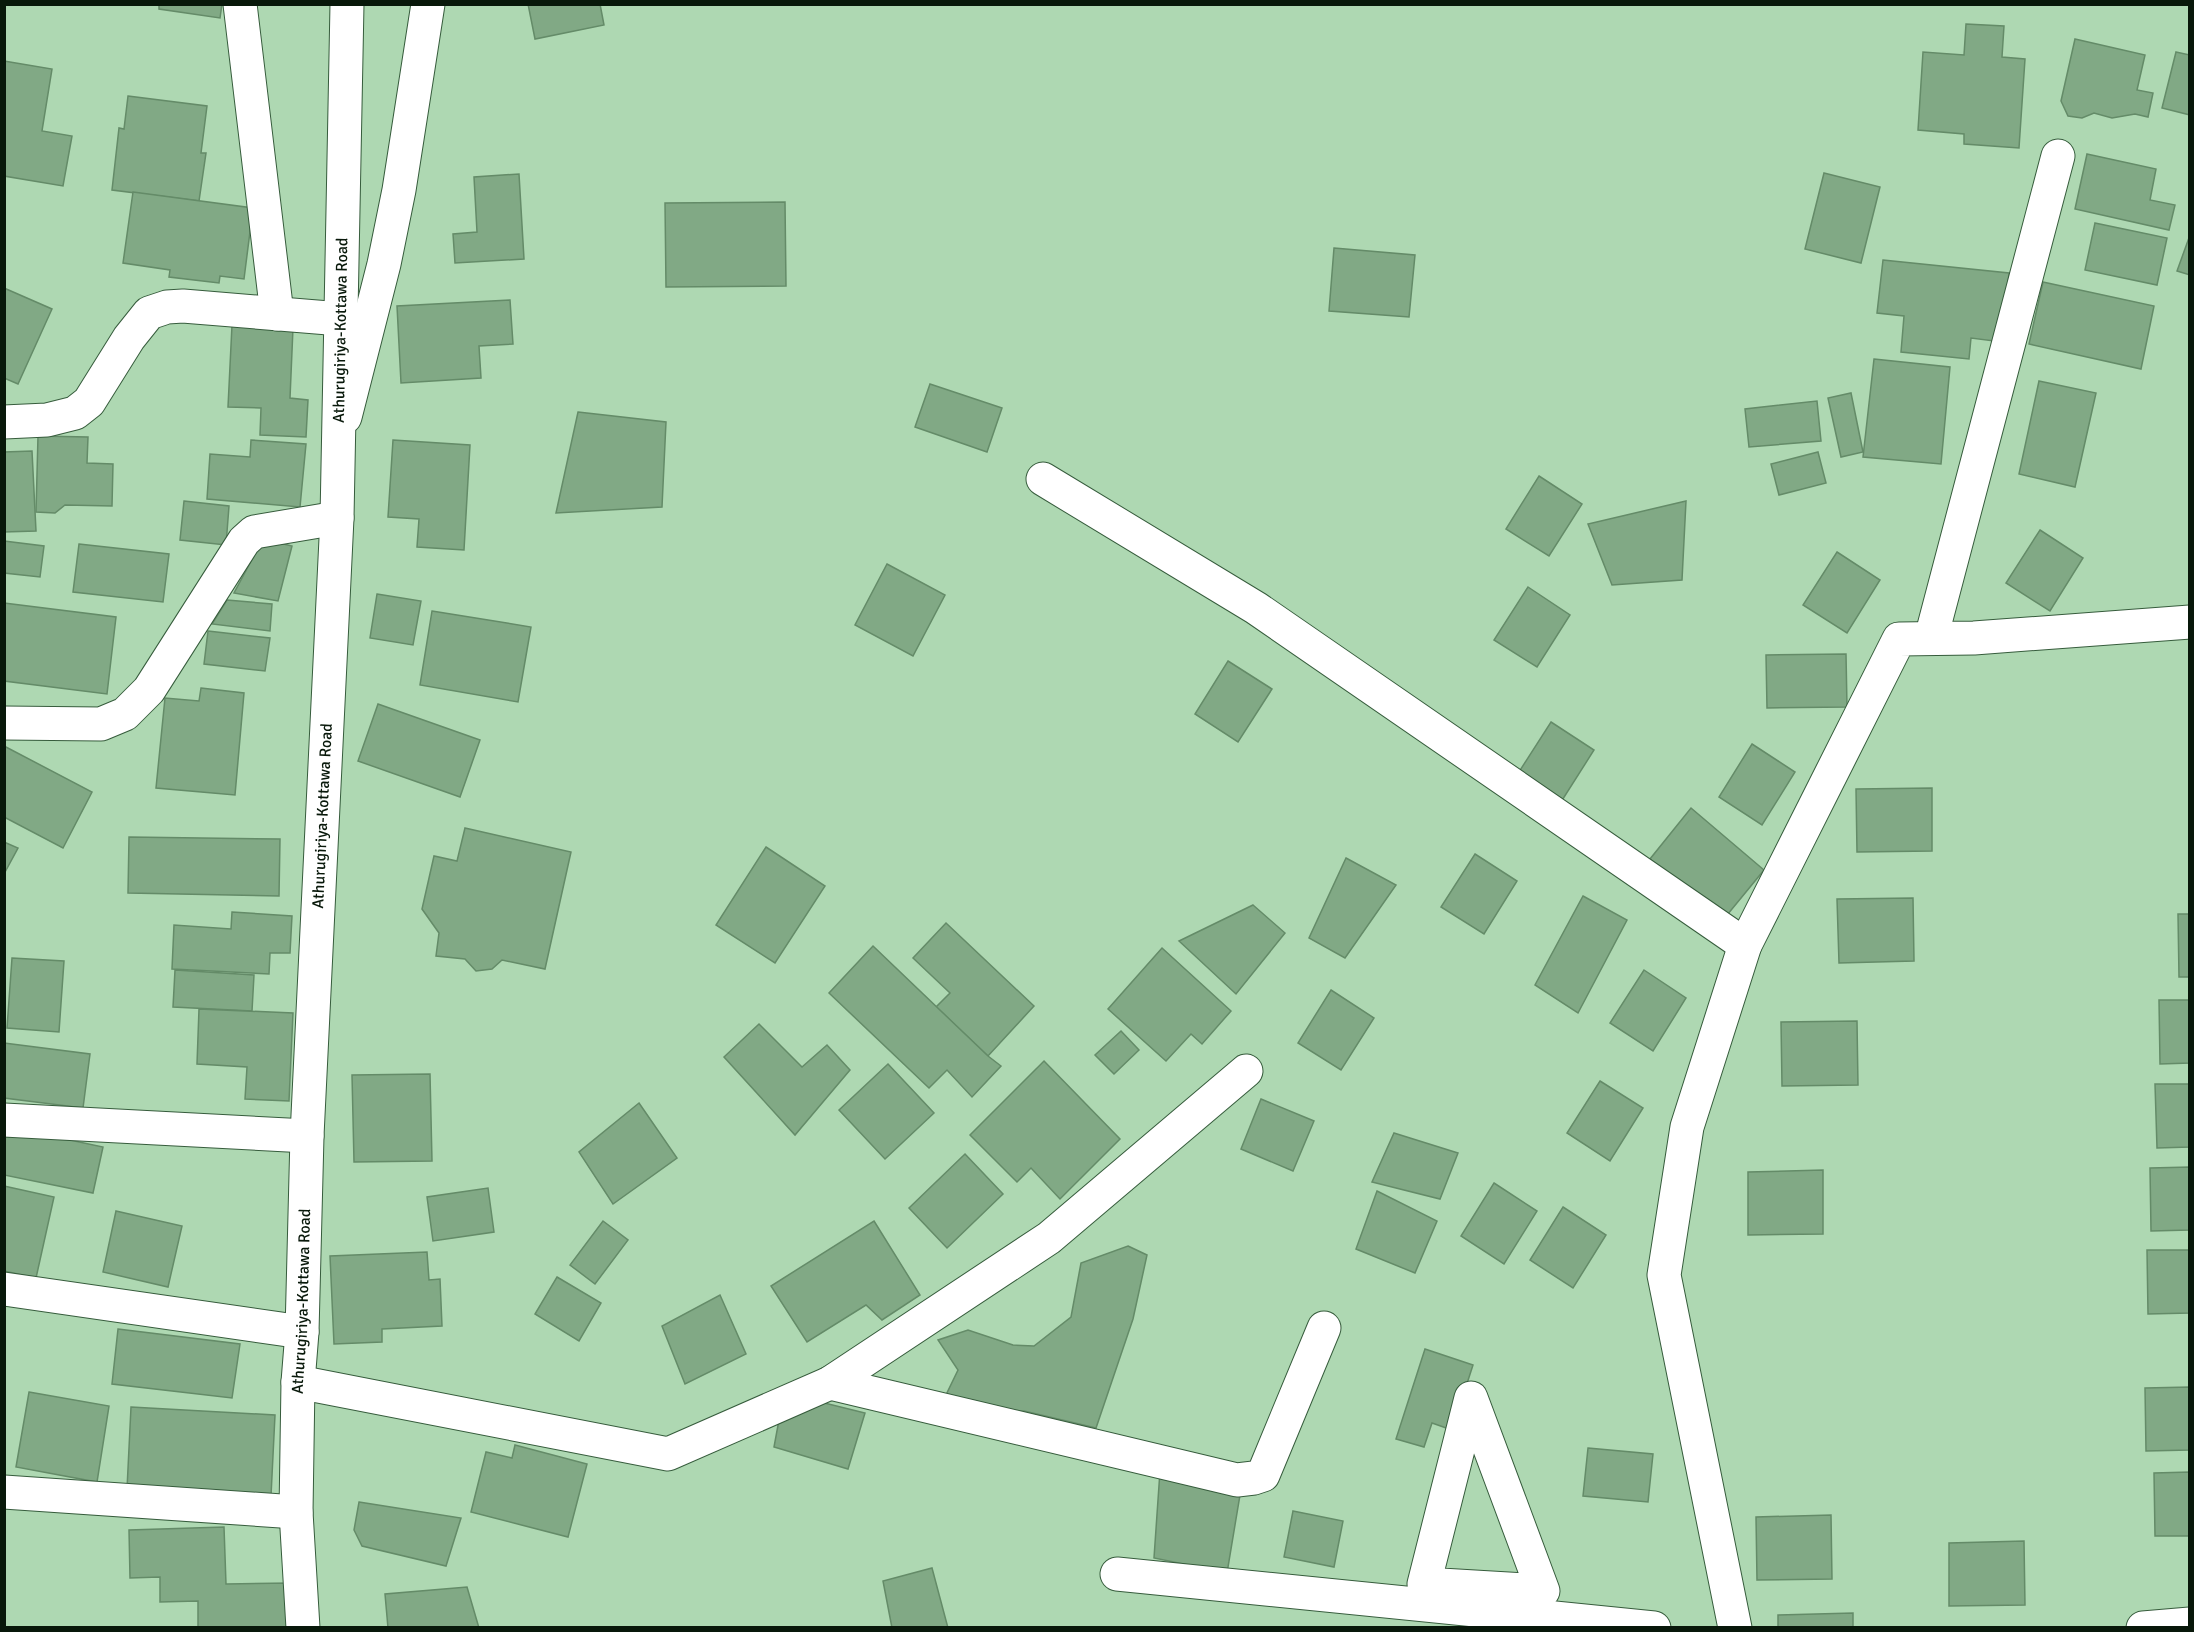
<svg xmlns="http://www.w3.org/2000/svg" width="2194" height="1632" font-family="Signika,sans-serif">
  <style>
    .building { fill: #81a985; stroke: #648b68; stroke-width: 1.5 }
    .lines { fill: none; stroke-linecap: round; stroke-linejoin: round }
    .street-casing { stroke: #365c3c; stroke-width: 35 }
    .secondary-casing { stroke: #365c3c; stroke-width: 35 }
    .street { stroke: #fff; stroke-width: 33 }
    .secondary { stroke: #fff; stroke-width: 33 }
    .labels { text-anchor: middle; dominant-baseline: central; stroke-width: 4.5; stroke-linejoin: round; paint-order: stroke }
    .street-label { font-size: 16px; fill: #08180a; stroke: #bbe5bf }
  </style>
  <rect width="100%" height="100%" fill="#aed8b2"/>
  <g class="building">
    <polygon points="159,4 222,4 220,18 159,9"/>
    <polygon points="528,4 600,4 604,25 535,39"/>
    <polygon points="1966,24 2004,26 2002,57 2025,59 2019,148 1964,144 1964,134 1918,130 1923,52 1964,55"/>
    <polygon points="2075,39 2145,55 2137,90 2153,93 2148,117 2135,114 2112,118 2094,113 2082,118 2068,116 2061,101"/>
    <polygon points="2176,52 2190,55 2190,115 2162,108"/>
    <polygon points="4,61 52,69 42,131 72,136 63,186 4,176"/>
    <polygon points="128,96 207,106 201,153 206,153 199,201 112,190 119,128 124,129"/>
    <polygon points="2087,154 2156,169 2150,200 2175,205 2169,230 2075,209"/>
    <polygon points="1824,173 1880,187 1861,263 1805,249"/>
    <polygon points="519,174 524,259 455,263 453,234 477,232 474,177"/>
    <polygon points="133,192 253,208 244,279 220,276 219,283 169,277 170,270 123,263"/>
    <polygon points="785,202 786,286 666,287 665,203"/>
    <polygon points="2095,223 2167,238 2157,285 2085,270"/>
    <polygon points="2190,235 2190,275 2177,271"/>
    <polygon points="1334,248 1415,255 1409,317 1329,311"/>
    <polygon points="1883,260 2009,273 2002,342 1971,338 1969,359 1901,352 1904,316 1877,313"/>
    <polygon points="2043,282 2154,306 2141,369 2029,344"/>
    <polygon points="4,288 52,309 18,384 4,378"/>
    <polygon points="510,300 513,344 479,346 481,378 401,383 397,306"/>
    <polygon points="232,325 293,328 290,398 308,400 306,437 260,435 261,408 228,407"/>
    <polygon points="1874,359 1950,367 1941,464 1863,457"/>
    <polygon points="2039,381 2096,393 2075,487 2019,474"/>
    <polygon points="930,384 1002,408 987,452 915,427"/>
    <polygon points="1851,393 1863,452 1841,457 1828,398"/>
    <polygon points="1817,401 1821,441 1749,447 1745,409"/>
    <polygon points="578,412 666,422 662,507 556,513"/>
    <polygon points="38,436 88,437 87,463 113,464 112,506 65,505 55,513 36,512"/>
    <polygon points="251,440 306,444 300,507 207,499 210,454 250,457"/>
    <polygon points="393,440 470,445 464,550 417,547 419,519 388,517"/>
    <polygon points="32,451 36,531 4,532 4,452"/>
    <polygon points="1818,452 1826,483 1779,495 1771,464"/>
    <polygon points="1539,476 1582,504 1549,556 1506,529"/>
    <polygon points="184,501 229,506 226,545 180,540"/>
    <polygon points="1686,501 1682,580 1612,585 1588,524"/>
    <polygon points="2040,530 2083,558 2050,611 2006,583"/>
    <polygon points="263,539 292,546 278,601 234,593"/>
    <polygon points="4,541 44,546 40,577 4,573"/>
    <polygon points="79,544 169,554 163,602 73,592"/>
    <polygon points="1837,552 1880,580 1847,633 1803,605"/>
    <polygon points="887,564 945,595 913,656 855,625"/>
    <polygon points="1528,587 1570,615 1537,667 1494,640"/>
    <polygon points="377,594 421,601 413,645 370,638"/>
    <polygon points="227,600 272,604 270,631 212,624"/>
    <polygon points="4,603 116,617 107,694 4,681"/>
    <polygon points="432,611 531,627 518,702 420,685"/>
    <polygon points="208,631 270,638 265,671 204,664"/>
    <polygon points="1846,654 1847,707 1767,708 1766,655"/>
    <polygon points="1228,661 1272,689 1238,742 1195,714"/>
    <polygon points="201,688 244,693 235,795 156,788 165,698 199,701"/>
    <polygon points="378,704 480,740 460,797 358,761"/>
    <polygon points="1551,722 1594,750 1561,802 1517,775"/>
    <polygon points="1752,744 1795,772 1762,825 1719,797"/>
    <polygon points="4,746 92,792 63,848 4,817"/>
    <polygon points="1932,788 1932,851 1857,852 1856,789"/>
    <polygon points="1691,808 1764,870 1723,920 1650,859"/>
    <polygon points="465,828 571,852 545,969 502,960 492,969 476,971 465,959 436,956 439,933 422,909 434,856 457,861"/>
    <polygon points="129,837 280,839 279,896 128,893"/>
    <polygon points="4,842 18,848 4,874"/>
    <polygon points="766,847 825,886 775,963 716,925"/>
    <polygon points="1475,854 1517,881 1484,934 1441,907"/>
    <polygon points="1346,858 1396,885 1345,958 1309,938"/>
    <polygon points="1583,896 1627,920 1578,1013 1535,985"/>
    <polygon points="1913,898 1914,961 1839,963 1837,899"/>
    <polygon points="1253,905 1285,933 1236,994 1179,941"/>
    <polygon points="232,912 292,916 290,953 270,953 269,974 172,969 174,925 231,929"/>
    <polygon points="2178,914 2190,914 2190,977 2179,977"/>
    <polygon points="946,923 1034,1006 988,1056 936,1007 950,993 913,958"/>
    <polygon points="873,946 988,1056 1001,1066 972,1097 947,1070 929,1088 829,993"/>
    <polygon points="1162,948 1231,1011 1202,1044 1191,1034 1166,1061 1108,1009"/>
    <polygon points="12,958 64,961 59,1032 7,1028"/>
    <polygon points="175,970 254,975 252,1011 173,1007"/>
    <polygon points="1644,970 1686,998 1653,1051 1610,1023"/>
    <polygon points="1331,990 1374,1018 1341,1070 1298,1043"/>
    <polygon points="2159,1000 2190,1000 2190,1063 2160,1064"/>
    <polygon points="199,1009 293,1013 289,1101 245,1099 247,1067 197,1064"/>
    <polygon points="1857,1021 1858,1085 1782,1086 1781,1022"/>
    <polygon points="759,1024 802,1067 827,1045 850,1070 795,1135 724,1057"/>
    <polygon points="1121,1031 1139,1050 1114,1074 1095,1055"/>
    <polygon points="4,1043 90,1054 83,1108 4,1098"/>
    <polygon points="1044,1061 1120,1139 1060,1199 1031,1168 1017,1182 970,1135"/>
    <polygon points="888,1064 934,1113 885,1159 839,1110"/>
    <polygon points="430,1074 432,1161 354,1162 352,1075"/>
    <polygon points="1600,1081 1643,1108 1610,1161 1567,1133"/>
    <polygon points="2155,1084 2190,1084 2190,1147 2157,1148"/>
    <polygon points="1261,1099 1314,1121 1293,1171 1241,1149"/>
    <polygon points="639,1103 677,1158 613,1204 579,1152"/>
    <polygon points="4,1126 103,1147 93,1193 4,1175"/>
    <polygon points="1394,1133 1458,1153 1440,1199 1372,1182"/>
    <polygon points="965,1154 1003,1194 947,1248 909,1208"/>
    <polygon points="2190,1167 2190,1230 2151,1231 2150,1168"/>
    <polygon points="1823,1170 1823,1234 1748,1235 1748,1172"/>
    <polygon points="1494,1183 1537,1211 1504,1264 1461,1236"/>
    <polygon points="4,1186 54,1197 36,1278 4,1271"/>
    <polygon points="488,1188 494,1232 433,1241 427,1197"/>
    <polygon points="1377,1191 1437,1221 1415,1273 1356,1249"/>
    <polygon points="1563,1207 1606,1235 1573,1288 1530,1260"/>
    <polygon points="116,1211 182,1226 168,1287 103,1272"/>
    <polygon points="603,1221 628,1240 595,1284 570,1265"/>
    <polygon points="874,1221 920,1295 882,1320 866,1305 807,1342 771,1286"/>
    <polygon points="1128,1246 1147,1255 1133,1319 1096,1428 1024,1411 1000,1412 944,1399 958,1370 938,1340 968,1330 1013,1345 1034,1346 1071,1317 1081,1263"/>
    <polygon points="2147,1250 2190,1250 2190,1313 2148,1314"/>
    <polygon points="427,1252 429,1280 440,1279 442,1326 382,1329 382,1342 334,1344 330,1256"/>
    <polygon points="557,1277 601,1303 579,1341 535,1314"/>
    <polygon points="720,1295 746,1354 685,1384 662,1326"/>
    <polygon points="118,1329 240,1344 232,1398 112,1384"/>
    <polygon points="1425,1349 1473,1365 1452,1430 1432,1423 1424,1447 1396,1439"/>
    <polygon points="2190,1387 2190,1450 2146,1451 2145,1388"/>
    <polygon points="29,1392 109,1406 97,1482 16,1467"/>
    <polygon points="784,1393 865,1413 848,1469 774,1447"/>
    <polygon points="131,1407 275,1415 271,1496 127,1489"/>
    <polygon points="515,1445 587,1464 568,1537 471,1512 486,1452 512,1458"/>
    <polygon points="1588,1448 1653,1454 1648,1502 1583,1496"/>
    <polygon points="1160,1471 1240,1495 1227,1573 1154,1558"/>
    <polygon points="2190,1472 2190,1536 2155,1536 2154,1473"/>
    <polygon points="359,1502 461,1518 446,1566 362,1546 354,1530"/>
    <polygon points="1293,1511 1343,1521 1334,1567 1284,1557"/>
    <polygon points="1831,1515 1832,1579 1757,1580 1756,1517"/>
    <polygon points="224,1527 226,1584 291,1583 292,1628 198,1628 198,1601 160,1602 160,1577 130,1578 129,1530"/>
    <polygon points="2024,1541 2025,1605 1949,1606 1949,1543"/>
    <polygon points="932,1568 948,1628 892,1628 883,1581"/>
    <polygon points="467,1587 479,1628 388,1628 385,1594"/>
    <polygon points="1853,1613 1853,1628 1778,1628 1778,1615"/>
  </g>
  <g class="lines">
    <defs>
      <g id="street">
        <polyline points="240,4 277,314"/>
        <polyline points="345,417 384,264 399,190 428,4"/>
        <polyline points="4,422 47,420 75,413 89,402 129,338 149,313 167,307 183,306 341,319"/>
        <polyline points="1043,479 1256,608 1745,945"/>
        <polyline points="1931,638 2058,156"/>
        <polyline points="4,723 101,724 125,714 149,690 244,541 254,532 337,518"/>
        <polyline points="4,1120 307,1136"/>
        <polyline points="4,1289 302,1332"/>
        <polyline points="298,1382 668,1454 830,1383 1049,1238 1246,1071"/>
        <polyline points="830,1383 1237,1480 1254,1478 1263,1475 1324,1328"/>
        <polygon points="1471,1398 1543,1591 1424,1584"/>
        <polyline points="4,1492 296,1512"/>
        <polyline points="1117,1574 1654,1628"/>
        <polyline points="1735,1628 1664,1275 1687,1127 1745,945 1899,639 1974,638 2190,622"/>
        <polyline points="2143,1628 2190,1624"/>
      </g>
      <g id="secondary">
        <path id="s1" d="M303,1628L296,1512L298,1382L302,1332L307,1136L337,518L347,4"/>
      </g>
    </defs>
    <use href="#street" class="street-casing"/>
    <use href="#secondary" class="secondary-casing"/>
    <use href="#street" class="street"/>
    <use href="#secondary" class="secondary"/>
  </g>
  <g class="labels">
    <g class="street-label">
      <text stroke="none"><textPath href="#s1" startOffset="1299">Athurugiriya-Kottawa Road</textPath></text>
      <text stroke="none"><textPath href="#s1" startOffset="813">Athurugiriya-Kottawa Road</textPath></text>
      <text stroke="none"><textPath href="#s1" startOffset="327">Athurugiriya-Kottawa Road</textPath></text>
    </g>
  </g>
  <rect width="2194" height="1632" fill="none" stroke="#08180a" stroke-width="12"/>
</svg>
